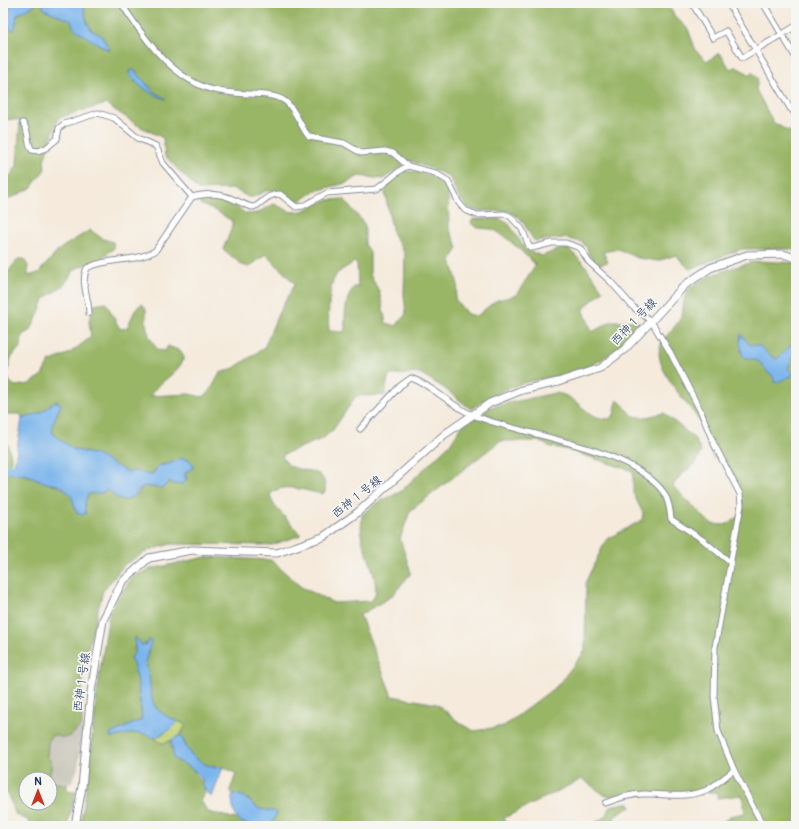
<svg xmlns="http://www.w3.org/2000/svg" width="799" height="829" font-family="Pangolin,'Klee One',sans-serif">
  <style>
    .industrial { fill: #c8c4b8 }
    .green { fill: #c2d375; stroke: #6e816a }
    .forest { fill: #99b566; stroke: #5a7262; fill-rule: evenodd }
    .water { fill: #7cb5ec; stroke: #4c72a5 }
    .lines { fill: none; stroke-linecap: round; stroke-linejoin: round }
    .river { stroke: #7cb5ec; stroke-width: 9 }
    .minor-casing { stroke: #888c9c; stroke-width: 7 }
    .tertiary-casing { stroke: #888c9c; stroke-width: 9 }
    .minor { stroke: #fff; stroke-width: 5 }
    .tertiary { stroke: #fff; stroke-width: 7 }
    .labels { text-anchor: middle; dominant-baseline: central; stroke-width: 3.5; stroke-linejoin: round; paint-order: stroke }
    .street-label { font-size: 12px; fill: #1b2f5e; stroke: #f6f6f2 }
  </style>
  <rect width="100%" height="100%" fill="#f6f6f2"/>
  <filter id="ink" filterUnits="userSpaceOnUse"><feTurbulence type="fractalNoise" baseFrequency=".025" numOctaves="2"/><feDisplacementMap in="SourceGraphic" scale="8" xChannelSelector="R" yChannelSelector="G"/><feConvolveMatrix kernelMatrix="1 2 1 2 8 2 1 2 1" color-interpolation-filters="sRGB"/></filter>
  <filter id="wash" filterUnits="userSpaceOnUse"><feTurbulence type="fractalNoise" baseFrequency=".012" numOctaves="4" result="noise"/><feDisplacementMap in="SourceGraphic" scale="16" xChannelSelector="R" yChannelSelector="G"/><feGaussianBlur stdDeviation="0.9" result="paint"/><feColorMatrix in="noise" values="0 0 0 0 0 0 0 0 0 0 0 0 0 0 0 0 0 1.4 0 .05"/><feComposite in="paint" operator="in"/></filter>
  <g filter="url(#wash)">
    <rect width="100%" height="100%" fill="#f5eadb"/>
    <polygon class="industrial" points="82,725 84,725 78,768 71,784 50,782 50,769 52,765 47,758 48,743 51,736 71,736"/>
    <path class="green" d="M178,721L186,725C181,736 172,743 160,743L155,738L171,729Z"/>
    <g class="forest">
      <polygon points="3,3 14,3 9,6 9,11 3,15"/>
      <path d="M38,3H42L44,9C53,13 65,16 72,22C81,29 99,48 109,50L102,36L91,30L87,22L83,4L72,5L70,3H667L674,15L688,29L696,51L707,61L720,53L730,69L736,67L749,74L752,72L758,79L756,90L773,122L788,131L796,132V251L790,249H742L689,269L676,255L658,261L638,258L618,249L603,252L608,262L598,265L589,255L587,248L582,242L563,238L536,241L533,239L521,219L509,211H475L466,206L457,194L449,176L411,161L383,179L359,176L346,183L315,191L299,202L285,193L278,190L266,191L253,197H248L234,189L198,190L165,156L163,138L139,126L106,104L58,118L44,160L45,169L31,188L3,202V186L17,166L20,120L3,119V26L7,24L13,31L15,28L17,15ZM134,70L154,92L164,98L134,81Z"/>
      <path d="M404,171C425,172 434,175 448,190L449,228L458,248L451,260L458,285L455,299L467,314L477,316L495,301L516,295L534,268L535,264C523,253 509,238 494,230C486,227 477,231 471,223L473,219H500L509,224L525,249L542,256L560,249H569L585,265L603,291L585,307L584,311L592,332L612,321H638L641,327C628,340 614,352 599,361C575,376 546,376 520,384C502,390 487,399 471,409L444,388L420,373L391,375L388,378L385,395L356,396L333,430L322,439L284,454L282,457C284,459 286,463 289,465C303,475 327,464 325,492L322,494C305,491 282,481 270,495L274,505L301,535L272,545L171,544L149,550L125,564L103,591L82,670V725C74,733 67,742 56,735L51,736L48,743L47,757L52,762L49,779H26V803H50V782L67,784V791H76L67,826H31L28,820L16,815L3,783V726L5,723L3,709V430L11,456V474C24,473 34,478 47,483C64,489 73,487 75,510L82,515L85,514V503L88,494L102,493L107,489L114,495H137L143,486L156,488L168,481L187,479L185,473L194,467L189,460L184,459L160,465L150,475L136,471L127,472L96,455L73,449L53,434L52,426L61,404L59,402H54L42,412L22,419L21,414H3L4,277L18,259H24L28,266V276L38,273L61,248L90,230L103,239L113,242L114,248L103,257L75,269L64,285L44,299C43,304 33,327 31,329C29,332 25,333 22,335L21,346L11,358L7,375L10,382L15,386L30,384L42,375L49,362L70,353L91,337L89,321L94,305L106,303L120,329L127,328L136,308L142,304L146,309C146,329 146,334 158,350L165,351L168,346L181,351L184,358C178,375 158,381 150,396L189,394L202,397L209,393L220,373L234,368L264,348L278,314L295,284L266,254L249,267L242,265L223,249L232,228V221L218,212L200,204L199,200C218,194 232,203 246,214L257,213L274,204L291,212L302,211L327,200L344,199L365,225V244L370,253V275L379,291L386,323L396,326L406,314L404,295L405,254L393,234L385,193L389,183ZM354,262L357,263L358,287H354C344,299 345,316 345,331L342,332L329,331C328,317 328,287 336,275C340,270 349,266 354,262Z"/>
      <path d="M758,261L796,263V826H718L730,816L745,813L742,795L717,798V792H687L606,796L582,779L504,818L508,826H271L276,812L259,809L248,799L233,794L230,790L236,774L224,767C214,770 198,763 192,755C187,750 184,741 181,735L186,725C178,720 167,719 160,712C145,699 152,679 145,662L151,641L142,645L135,637V652L131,658L137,677L142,717L141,720L110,734L111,738C121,736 139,730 149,735C158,738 161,748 171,740V748C185,763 200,772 205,793L201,801L208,812L237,819L247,826H80L85,798L99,677L108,621L111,608L133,576L151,569L206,557L271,560L301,587L334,603L370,601C385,593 366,553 362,540C360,532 362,523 362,515L377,503L400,492L450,444L462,425L481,415L490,407L555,393C579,395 584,419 609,419L614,415L617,400C624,404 624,407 629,412C638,422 652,415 664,413L695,439L701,452C696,468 680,472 673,486L711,524L725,525L743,514L742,498L725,459L713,458C709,447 707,433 701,423C690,405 653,369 660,347C664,335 676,328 681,317C684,310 683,300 686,293C695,277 741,265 758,261ZM500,441H538L551,447L565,449L633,471V493L643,513L642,520L606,540L586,581L585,651L558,685L504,726L474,731L461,724L437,704L392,696L360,615L392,596L411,573L400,539L410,511Z"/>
      <polygon points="625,803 629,803 631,807 615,816 612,826 590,826 606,816 610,806"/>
    </g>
    <g class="water">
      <polygon points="14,3 38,3 17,15 15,28 13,31 7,24 3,26 3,15 9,11 9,6"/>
      <path d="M42,3L83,4L87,22L91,30L102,36L110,50C107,50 76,31 74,28C73,26 72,24 71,21L44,9Z"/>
      <path d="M134,70L154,92L166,99C155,97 130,82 129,71Z"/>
      <path d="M796,331V352L788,368L794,375L775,383L773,376C766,373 764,365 758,361C753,358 747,360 742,355L740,341L741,334L749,344L760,346L772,357L777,359L793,343Z"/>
      <path d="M54,402H59L61,404L52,426L53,434L73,449L96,455L128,472L136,471L150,475L153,474L158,466L169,464L181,458L191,461L194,467L185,473L186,481L183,484H174L170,481L162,488L143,486C136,492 130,505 117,498C112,495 112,491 107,489L102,493L88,494L85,503V514L82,515L76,512L72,497L62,486L46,483L28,475L13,473L22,419L42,412Z"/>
      <path d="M135,637L142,645H146L149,639L151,642L145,662C157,690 139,707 178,721L171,729L155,738C142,730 125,734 111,738L110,734L141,720L142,717L137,677L131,658L135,652Z"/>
      <path d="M181,735C184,742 187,750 192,755C198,762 214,770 223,767L212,797C202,791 205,783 199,775C192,767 184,764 174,759L171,740Z"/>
      <path d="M234,794L243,796L259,809L277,812L271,826C245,826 233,827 232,796Z"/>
    </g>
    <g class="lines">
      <polyline class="river" points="3,468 25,469"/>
    </g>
  </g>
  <g filter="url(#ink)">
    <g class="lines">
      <defs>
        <g id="minor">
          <path d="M121,3C142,35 169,75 207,88C215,91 225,92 234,93C250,95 271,92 285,101C295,108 301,128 309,137L344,143L361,153L385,151L393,153L408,166L435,173L448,181L459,203L465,210L477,215L505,214L510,216L522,229L529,246L532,248L552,243H566L580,248L589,262L610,281L633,307L651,321L670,352L701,412L714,444L740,494L741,505L715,647L714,696L718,731L734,770L763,826"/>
          <polyline points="692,3 713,38 726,31 742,58 796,26"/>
          <polyline points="728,3 790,108 796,114"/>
          <polyline points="763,3 796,58"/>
          <path d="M23,123C30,131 26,142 32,150L38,151L46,148L57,139L59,128L64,124L98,113L114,118L138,138L156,146L163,163L192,197"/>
          <path d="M89,313C89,299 80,281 87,268C108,257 134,263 155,251L192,197C208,193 220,193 235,200C240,202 247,206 252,207C261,207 264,194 280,194L296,207L303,206L327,193L377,189L402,169L408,166"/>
          <path d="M360,429L400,386L411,378C434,386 450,406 473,415C525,437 631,446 664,493C669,501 670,510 671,519L703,540L731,563"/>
          <path d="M605,803C619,798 633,793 648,794C666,794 682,798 701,792C713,789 724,777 734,770"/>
        </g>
        <polyline id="tertiary" points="75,826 82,787 91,692 103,620 122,582 149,558 192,550 277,553 323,537 357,513 445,434 490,403 522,390 558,382 600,368 625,349 685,285 710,268 747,255 783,254 796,258"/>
      </defs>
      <use href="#minor" class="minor-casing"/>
      <use href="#tertiary" class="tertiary-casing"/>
      <use href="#minor" class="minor"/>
      <use href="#tertiary" class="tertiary"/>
    </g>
  </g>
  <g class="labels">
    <g class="street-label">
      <text transform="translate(634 322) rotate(-46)">西神１号線</text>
      <text transform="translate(357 497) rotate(-39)">西神１号線</text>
      <text transform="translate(82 682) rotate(-82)">西神１号線</text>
    </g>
  </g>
  <rect width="799" height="829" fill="none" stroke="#f6f6f2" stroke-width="16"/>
  <g transform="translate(38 791)"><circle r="19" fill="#f6f6f2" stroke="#9ea6b7"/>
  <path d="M0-3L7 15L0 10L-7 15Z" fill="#c8321e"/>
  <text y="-6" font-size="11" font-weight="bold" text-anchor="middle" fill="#1b2f5e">N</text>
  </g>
</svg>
